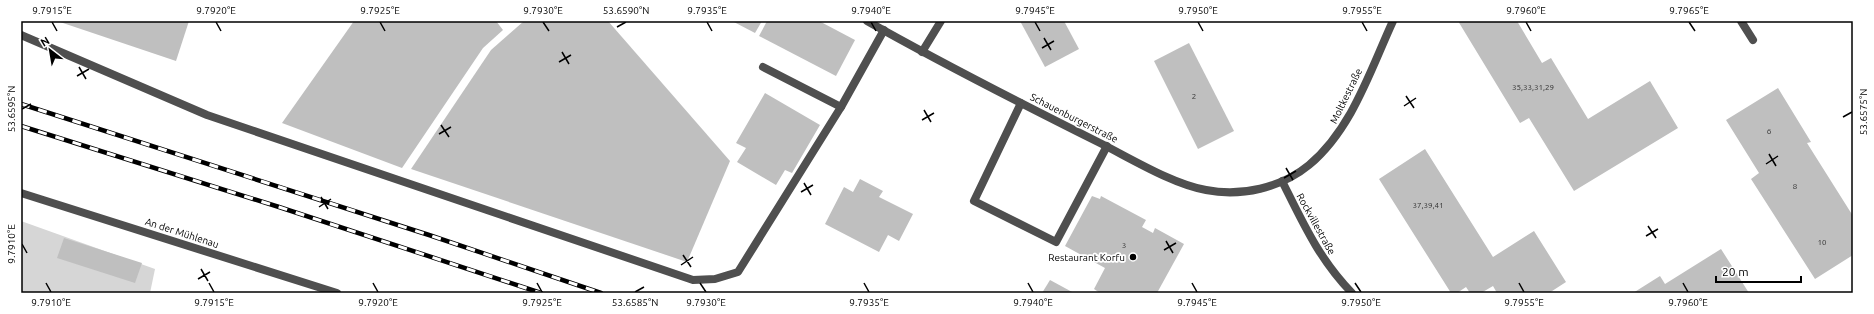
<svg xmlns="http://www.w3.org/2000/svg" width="1874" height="314" font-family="Ubuntu,sans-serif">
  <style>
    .green { fill: #d6d6d6 }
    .building { fill: #bfbfbf }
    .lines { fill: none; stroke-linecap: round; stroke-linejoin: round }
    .service { stroke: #4f4f4f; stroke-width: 8 }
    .minor { stroke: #4f4f4f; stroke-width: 8 }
    .rail-casing { stroke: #000; stroke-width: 4.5 }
    .rail { stroke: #fff; stroke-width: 3; stroke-dasharray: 9; stroke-linecap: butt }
    .ticks { fill: none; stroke: #000; stroke-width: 1.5 }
    .poi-dot { fill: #000; stroke: #fff; stroke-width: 1.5 }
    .labels { text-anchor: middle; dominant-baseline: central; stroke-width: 3.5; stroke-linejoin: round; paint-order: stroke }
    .number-label { font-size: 8px; fill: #303030 }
    .street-label { font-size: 10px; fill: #000; stroke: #fff }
    .poi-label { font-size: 10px; fill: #000; stroke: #fff; text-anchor: end }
    .neatline { fill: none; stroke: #000; stroke-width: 1.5 }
    .ticks-label { font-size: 10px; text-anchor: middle; fill: #000 }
  </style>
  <rect width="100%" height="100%" fill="#fff"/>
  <polygon class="green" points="21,221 155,269 150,293 21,293"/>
  <g class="building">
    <polygon points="57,21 189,21 176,61"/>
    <polygon points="354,21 496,21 503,30 483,48 402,168 282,123"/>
    <polygon points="524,21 608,21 730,161 687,262 411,169 491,50"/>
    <polygon points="732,21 762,21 755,33"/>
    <polygon points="767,21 819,21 855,40 836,76 759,36"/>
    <polygon points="1020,21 1064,21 1079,49 1045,67"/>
    <polygon points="1458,21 1517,21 1542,63 1551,58 1588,119 1650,81 1678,128 1574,191 1529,118 1520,123"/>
    <polygon points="1189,43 1234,131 1198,149 1154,61"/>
    <polygon points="1778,88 1811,142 1807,143 1853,216 1853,255 1815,279 1751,179 1759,173 1726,120"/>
    <polygon points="765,93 820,125 792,173 785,170 776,185 737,162 746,148 736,143"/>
    <polygon points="1425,149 1493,257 1534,231 1566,282 1549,293 1497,293 1493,286 1481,293 1470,293 1466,287 1457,293 1451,293 1379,179"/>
    <polygon points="860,179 883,191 879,197 913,214 899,241 888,235 879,252 825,224 844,187 853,192"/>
    <polygon points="1092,196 1100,199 1101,196 1146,220 1142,227 1153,233 1155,228 1184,244 1157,293 1100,293 1094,289 1105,268 1065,246"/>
    <polygon points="64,238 142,263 135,283 57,258"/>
    <polygon points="1721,249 1749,293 1633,293 1660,276 1665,284"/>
    <polygon points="1050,280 1074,293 1042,293"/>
  </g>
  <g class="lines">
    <g class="service">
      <polyline points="21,35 207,115 693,280 715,279 738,272 841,107"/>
      <polyline points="763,67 841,107 884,30"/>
      <polyline points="1021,103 974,201 1056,242 1107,146"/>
    </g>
    <g class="minor">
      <path d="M867,21C943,64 1020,103 1098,142C1130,158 1172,184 1206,190C1241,197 1281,188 1309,165C1352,129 1370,71 1393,21"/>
      <polyline points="1741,21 1753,40"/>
      <polyline points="922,52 941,21"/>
      <path d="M1282,181C1303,223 1319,259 1352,293"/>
      <polyline points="21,193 337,293"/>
    </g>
    <defs>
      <g id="rail">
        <polyline points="21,104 429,235 601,293"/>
        <polyline points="21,126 279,207 541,293"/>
      </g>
    </defs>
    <use href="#rail" class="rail-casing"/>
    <use href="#rail" class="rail"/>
  </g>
  <path class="ticks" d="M52,22L57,31M216,22L221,31M380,22L385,31M543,22L549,31M707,22L712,31M871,22L876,31M1035,22L1040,31M1198,22L1203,31M1362,22L1367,31M1526,22L1531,31M1689,22L1695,31M617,27L626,22M1044,38L1051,50M1042,48L1054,41M562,52L569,64M559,62L571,55M79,67L86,79M77,76L89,69M1406,96L1414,108M1404,106L1416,98M22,109L31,104M924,110L931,122M1843,117L1852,112M922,120L934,113M441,125L449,137M439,134L451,127M1769,154L1776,166M1766,164L1778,156M1286,168L1293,180M1284,178L1296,171M804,183L811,195M801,192L813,185M321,197L328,209M319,207L331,199M1648,226L1656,238M1646,236L1658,229M1166,241L1173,253M22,244L27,253M1164,250L1176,243M683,255L691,267M681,265L693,257M201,269L208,281M198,279L210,272M46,283L51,292M209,283L214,292M373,283L378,292M537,283L542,292M700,283L706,292M864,283L869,292M1028,283L1033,292M1192,283L1197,292M1355,283L1361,292M1519,283L1524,292M1683,283L1688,292M635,292L644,287"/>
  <circle class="poi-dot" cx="1133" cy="257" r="4"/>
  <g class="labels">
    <g class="number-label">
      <text x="1533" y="87">35,33,31,29</text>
      <text x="1194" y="96">2</text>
      <text x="1769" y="131">6</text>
      <text x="1795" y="186">8</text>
      <text x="1428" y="205">37,39,41</text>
      <text x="1822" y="242">10</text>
      <text x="1124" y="245">3</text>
    </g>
    <g class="street-label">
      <text transform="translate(1346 96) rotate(-64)">Moltkestraße</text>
      <text transform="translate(1074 118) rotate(27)">Schauenburgerstraße</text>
      <text transform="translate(1316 224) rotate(61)">Rockvillestraße</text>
      <text transform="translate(182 233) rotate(18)">An der Mühlenau</text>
    </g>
    <g class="poi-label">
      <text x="1125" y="257">Restaurant Korfu</text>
    </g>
  </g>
  <rect width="1874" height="314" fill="none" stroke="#ffffff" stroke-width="44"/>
  <g transform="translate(50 50) rotate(329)" stroke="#ffffff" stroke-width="3" paint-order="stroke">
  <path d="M0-3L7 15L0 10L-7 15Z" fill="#000000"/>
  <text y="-6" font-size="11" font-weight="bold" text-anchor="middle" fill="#000000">N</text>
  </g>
  <path d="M1716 276v6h85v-6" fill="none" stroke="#000000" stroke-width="2"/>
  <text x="1722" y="276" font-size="12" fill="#000000" stroke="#ffffff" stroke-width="3" paint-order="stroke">20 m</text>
  <rect x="22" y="22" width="1830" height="270" class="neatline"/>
  <g class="ticks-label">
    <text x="52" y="14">9.7915°E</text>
    <text x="216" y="14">9.7920°E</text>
    <text x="380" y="14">9.7925°E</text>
    <text x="543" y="14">9.7930°E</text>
    <text x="626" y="14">53.6590°N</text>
    <text x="707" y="14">9.7935°E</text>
    <text x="871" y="14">9.7940°E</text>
    <text x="1035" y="14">9.7945°E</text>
    <text x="1198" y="14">9.7950°E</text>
    <text x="1362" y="14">9.7955°E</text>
    <text x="1526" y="14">9.7960°E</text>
    <text x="1689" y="14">9.7965°E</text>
    <text transform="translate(11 109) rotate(-90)" y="4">53.6595°N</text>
    <text transform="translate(1863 112) rotate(-90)" y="4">53.6575°N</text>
    <text transform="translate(11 244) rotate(-90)" y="4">9.7910°E</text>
    <text x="51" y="306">9.7910°E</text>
    <text x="214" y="306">9.7915°E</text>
    <text x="378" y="306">9.7920°E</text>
    <text x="542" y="306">9.7925°E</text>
    <text x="635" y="306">53.6585°N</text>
    <text x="706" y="306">9.7930°E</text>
    <text x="869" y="306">9.7935°E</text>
    <text x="1033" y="306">9.7940°E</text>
    <text x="1197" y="306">9.7945°E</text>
    <text x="1361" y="306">9.7950°E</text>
    <text x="1524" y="306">9.7955°E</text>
    <text x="1688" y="306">9.7960°E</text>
  </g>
</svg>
